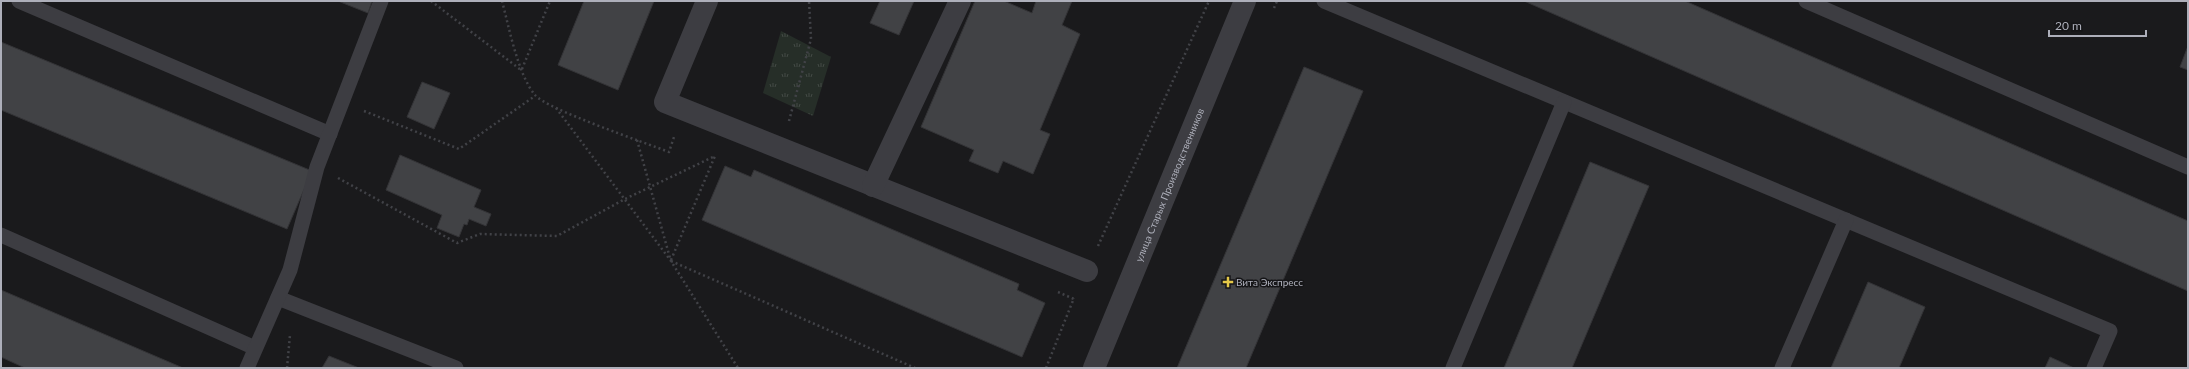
<svg xmlns="http://www.w3.org/2000/svg" width="2189" height="369" font-family="Lato,sans-serif">
  <style>
    .park { fill: url(#park-tufts) }
    .building { fill: #414245; stroke: #343437 }
    .lines { fill: none; stroke-linecap: round; stroke-linejoin: round }
    .path { stroke: #414247; stroke-width: 2.5; stroke-dasharray: 2 3; stroke-linecap: butt }
    .lane { stroke: #3d3d42; stroke-width: 15 }
    .street { stroke: #3d3d42; stroke-width: 22 }
    .poi-dot { fill: #e4c849; stroke: #151517; stroke-width: 1.5 }
    .labels { text-anchor: middle; dominant-baseline: central; stroke-width: 3; stroke-linejoin: round; paint-order: stroke }
    .street-label { font-size: 10px; fill: #adafba; stroke: #151517 }
    .poi-label { font-size: 10px; fill: #adafba; stroke: #151517; text-anchor: start }
  </style>
  <defs>
    <pattern id="park-tufts" width="24" height="20" patternUnits="userSpaceOnUse"><rect width="24" height="20" fill="#262e28"/><path d="M3 7l-1-3M5 7V3M7 7l1-3M15 17l-1-3M17 17v-4M19 17l1-3" fill="none" stroke="#434a45"/></pattern>
  </defs>
  <rect width="100%" height="100%" fill="#1a1a1c"/>
  <polygon class="park" points="781,31 831,57 813,116 763,93"/>
  <g class="building">
    <polygon points="338,1 372,1 368,13"/>
    <polygon points="584,1 654,1 618,90 558,65"/>
    <polygon points="880,1 914,1 899,35 870,23"/>
    <polygon points="975,1 1004,1 1032,13 1036,1 1072,1 1062,25 1080,34 1040,130 1050,134 1033,174 1003,161 998,173 969,161 974,150 921,127"/>
    <polygon points="1524,1 1685,1 1998,138 2188,221 2188,291"/>
    <polygon points="1,42 312,171 287,229 1,110"/>
    <polygon points="2188,46 2188,70 2180,67"/>
    <polygon points="1304,67 1363,91 1246,368 1177,368"/>
    <polygon points="422,82 450,93 434,129 407,117"/>
    <polygon points="400,155 481,190 474,207 491,214 486,226 469,219 467,225 464,224 459,237 437,228 442,215 386,190"/>
    <polygon points="1590,162 1649,186 1572,368 1504,368"/>
    <polygon points="725,166 751,177 754,170 1019,284 1017,290 1045,303 1022,357 702,220"/>
    <polygon points="1868,282 1925,307 1899,368 1831,368"/>
    <polygon points="1,290 183,368 25,368 1,357"/>
    <polygon points="329,356 359,368 322,368"/>
    <polygon points="2050,357 2074,368 2045,368"/>
  </g>
  <g class="lines">
    <g class="path">
      <polyline points="431,1 521,70"/>
      <path d="M502,1C509,27 518,75 535,95C546,109 646,143 669,152L674,137"/>
      <polyline points="1274,8 1277,1"/>
      <polyline points="522,69 550,1"/>
      <polyline points="556,108 671,261 738,368"/>
      <polyline points="364,111 459,149 535,96"/>
      <polyline points="789,121 811,39 809,1"/>
      <polyline points="637,140 670,258"/>
      <polyline points="338,178 457,243 480,234 557,236 625,199 715,156"/>
      <polyline points="1098,246 1209,1"/>
      <polyline points="671,260 715,156"/>
      <polyline points="671,261 915,368"/>
      <polyline points="1058,292 1074,299"/>
      <polyline points="287,368 290,335"/>
      <polyline points="1046,368 1074,298"/>
    </g>
    <g class="lane">
      <polyline points="19,1 330,134"/>
      <polyline points="1324,1 2110,331 2094,368"/>
      <polyline points="1806,1 2188,167"/>
      <polyline points="1,235 255,348"/>
      <polyline points="278,298 456,368"/>
      <polyline points="247,368 290,270 317,167 381,1"/>
      <polyline points="1453,368 1564,102"/>
      <polyline points="1782,368 1846,220"/>
    </g>
    <g class="street">
      <polyline points="707,1 665,102 1087,271"/>
      <polyline points="873,186 960,1"/>
      <path id="s1" d="M1094,368L1245,1"/>
    </g>
  </g>
  <path class="poi-dot" d="M1226 276h4v4h4v4h-4v4h-4v-4h-4v-4h4z"/>
  <g class="labels">
    <g class="street-label">
      <text stroke="none"><textPath href="#s1" startOffset="198">улица Старых Производственников</textPath></text>
    </g>
    <g class="poi-label">
      <text x="1236" y="282">Вита Экспресс</text>
    </g>
  </g>
  <rect width="2189" height="369" fill="none" stroke="#adafba" stroke-width="4"/>
  <path d="M2049 30v6h97v-6" fill="none" stroke="#adafba" stroke-width="2"/>
  <text x="2055" y="30" font-size="12" fill="#adafba" stroke="#151517" stroke-width="3" paint-order="stroke">20 m</text>
</svg>
